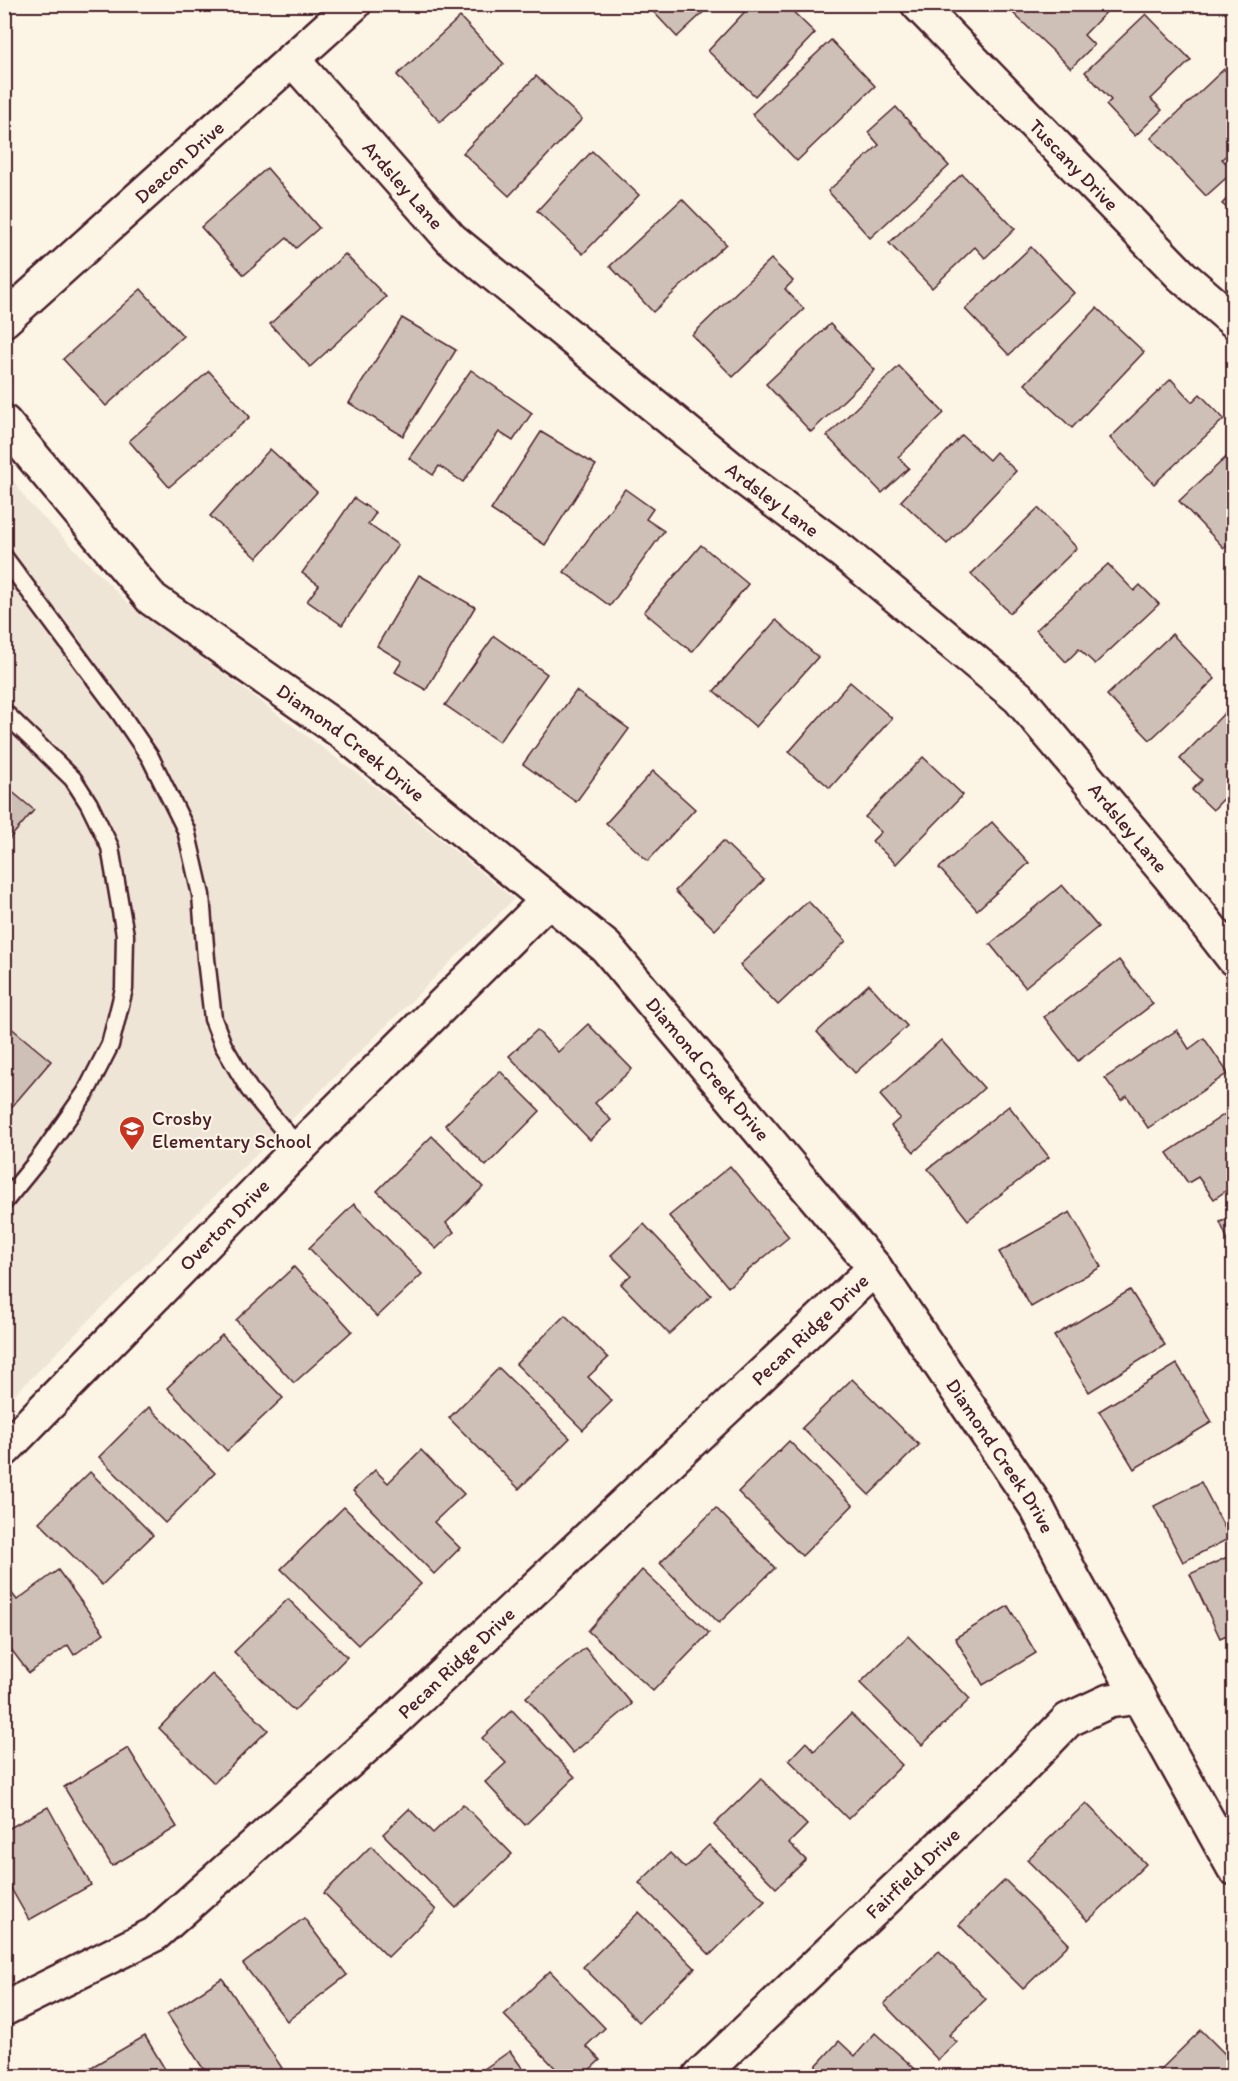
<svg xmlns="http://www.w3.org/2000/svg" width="1238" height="2081" font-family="Itim,sans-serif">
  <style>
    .built { fill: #eee5d7 }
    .building { fill: #cfc0b7; stroke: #4a1f2b; stroke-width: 1.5 }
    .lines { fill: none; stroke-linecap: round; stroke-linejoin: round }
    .lane-casing { stroke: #4a1f2b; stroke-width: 21 }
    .street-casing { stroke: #4a1f2b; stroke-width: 38 }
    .lane { stroke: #fcf5e5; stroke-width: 16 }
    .street { stroke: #fcf5e5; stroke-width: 33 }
    .labels { text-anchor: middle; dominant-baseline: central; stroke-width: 4.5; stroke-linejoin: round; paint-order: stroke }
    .street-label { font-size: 20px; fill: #4a1f2b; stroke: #fcf5e5 }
    .poi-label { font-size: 20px; fill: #4a1f2b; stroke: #fcf5e5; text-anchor: start }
  </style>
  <rect width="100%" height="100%" fill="#fcf5e5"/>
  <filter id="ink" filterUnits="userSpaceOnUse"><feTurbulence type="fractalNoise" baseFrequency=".0167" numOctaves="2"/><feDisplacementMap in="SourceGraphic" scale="12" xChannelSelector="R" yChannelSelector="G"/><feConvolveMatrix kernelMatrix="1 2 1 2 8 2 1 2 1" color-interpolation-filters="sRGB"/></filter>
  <g filter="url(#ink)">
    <polygon class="built" points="4,467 28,502 127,602 382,792 514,899 5,1404"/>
    <g class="building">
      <polygon points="646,4 712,4 677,37"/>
      <polygon points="752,4 785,4 815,33 755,96 708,51"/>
      <polygon points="1023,4 1114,4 1084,35 1094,45 1071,68 1014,14"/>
      <polygon points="1146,14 1191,60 1151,99 1162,110 1135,136 1106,105 1111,100 1085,72"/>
      <polygon points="460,17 504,64 440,122 397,75"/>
      <polygon points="831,40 875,86 797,161 752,114"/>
      <polygon points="1224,69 1234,79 1234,148 1222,159 1234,171 1206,196 1151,138"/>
      <polygon points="536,76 582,119 509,196 463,153"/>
      <polygon points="896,107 949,166 870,238 828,191 879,145 868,132"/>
      <polygon points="592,151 639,195 583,254 537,211"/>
      <polygon points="267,168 319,228 296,248 287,238 244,275 201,227"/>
      <polygon points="962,174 1015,229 985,258 975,247 932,288 889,243"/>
      <polygon points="1234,191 1234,214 1222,204"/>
      <polygon points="682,199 726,244 653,312 610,266"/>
      <polygon points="1031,247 1074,293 1009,355 965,309"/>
      <polygon points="345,254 386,297 310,367 270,324"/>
      <polygon points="771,259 793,281 785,289 804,309 733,377 692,335"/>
      <polygon points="141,289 183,336 106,406 63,359"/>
      <polygon points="1097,308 1144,352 1072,428 1025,384"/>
      <polygon points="402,318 456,350 403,436 349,403"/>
      <polygon points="830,324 875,370 811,432 766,384"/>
      <polygon points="899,366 944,413 898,457 909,468 882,493 827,436"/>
      <polygon points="471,370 532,413 513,441 499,432 463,482 439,466 433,475 409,458"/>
      <polygon points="209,371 250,417 169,487 129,441"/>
      <polygon points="1171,379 1192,402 1200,394 1224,419 1154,484 1110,438"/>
      <polygon points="541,432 596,465 545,545 491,510"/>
      <polygon points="962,435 989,460 996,452 1016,471 947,544 901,501"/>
      <polygon points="270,449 317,492 257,558 210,516"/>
      <polygon points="1234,450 1234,539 1224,548 1179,501"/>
      <polygon points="625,489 653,509 646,519 664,531 610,606 564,572"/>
      <polygon points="354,498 376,513 368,524 398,545 342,625 307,601 319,585 302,573"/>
      <polygon points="1038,508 1077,548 1010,613 971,574"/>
      <polygon points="701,545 748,584 692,652 644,612"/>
      <polygon points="1108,564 1134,591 1140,585 1159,604 1095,664 1079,649 1066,662 1036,630"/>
      <polygon points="419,575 475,607 426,690 395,672 402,661 377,646"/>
      <polygon points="776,620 818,657 756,727 714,691"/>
      <polygon points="1172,634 1215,679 1150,740 1107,695"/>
      <polygon points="494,636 547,674 499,742 445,705"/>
      <polygon points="850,682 892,718 830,788 789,752"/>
      <polygon points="576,691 629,729 576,802 523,764"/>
      <polygon points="1234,703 1234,788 1213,810 1192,790 1202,780 1180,759"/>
      <polygon points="923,757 963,795 896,864 872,841 881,832 865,817"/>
      <polygon points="653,771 695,809 648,861 606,823"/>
      <polygon points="4,785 34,810 4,845"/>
      <polygon points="992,822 1029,863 977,910 939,868"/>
      <polygon points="723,841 764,880 715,930 675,891"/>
      <polygon points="1062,885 1098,927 1025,987 990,944"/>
      <polygon points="808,901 846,941 778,1005 740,965"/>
      <polygon points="1119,960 1153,1004 1078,1061 1044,1017"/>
      <polygon points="869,984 907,1026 855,1073 817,1032"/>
      <polygon points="4,1022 51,1061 4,1116"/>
      <polygon points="588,1024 632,1069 595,1103 611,1120 590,1140 509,1056 537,1030 558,1052"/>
      <polygon points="1177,1030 1189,1049 1204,1038 1228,1073 1148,1128 1127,1096 1121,1100 1105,1078"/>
      <polygon points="941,1040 984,1088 914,1152 891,1126 900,1118 880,1095"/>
      <polygon points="500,1071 540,1111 486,1166 445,1125"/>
      <polygon points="1009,1106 1049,1157 968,1220 928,1169"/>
      <polygon points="1234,1108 1234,1185 1214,1199 1198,1177 1188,1183 1167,1153"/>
      <polygon points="432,1136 483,1187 446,1223 454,1232 436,1249 377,1191"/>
      <polygon points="730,1166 789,1237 728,1287 669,1216"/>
      <polygon points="354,1204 422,1274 377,1317 309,1248"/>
      <polygon points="1070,1212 1101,1267 1031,1307 999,1252"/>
      <polygon points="1234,1216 1234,1246 1231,1247 1220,1222"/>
      <polygon points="644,1224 711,1295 669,1334 621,1284 631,1275 611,1255"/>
      <polygon points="294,1267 352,1331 294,1383 236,1320"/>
      <polygon points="1130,1290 1165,1345 1089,1392 1054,1336"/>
      <polygon points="565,1315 608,1358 588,1377 612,1401 583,1430 516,1364"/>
      <polygon points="222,1335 283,1398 227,1451 167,1388"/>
      <polygon points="1177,1364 1212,1422 1134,1469 1099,1411"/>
      <polygon points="499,1368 570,1438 519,1489 449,1418"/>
      <polygon points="852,1379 919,1445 869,1495 802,1428"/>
      <polygon points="149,1407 215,1473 165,1523 99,1457"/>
      <polygon points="789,1441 853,1505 802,1556 738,1492"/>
      <polygon points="421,1450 464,1494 434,1522 460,1548 434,1574 353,1491 375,1470 388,1483"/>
      <polygon points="90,1472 153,1535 102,1585 39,1522"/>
      <polygon points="1201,1482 1230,1538 1183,1562 1154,1506"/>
      <polygon points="344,1507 421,1584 358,1645 281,1569"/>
      <polygon points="716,1508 775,1568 719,1623 660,1563"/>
      <polygon points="1234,1554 1234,1632 1220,1638 1190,1574"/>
      <polygon points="58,1570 104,1633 74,1655 68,1645 29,1673 4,1640 4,1583 17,1600"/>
      <polygon points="642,1570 709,1633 653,1691 588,1631"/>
      <polygon points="288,1599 347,1657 294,1711 234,1652"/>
      <polygon points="1008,1606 1036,1653 983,1685 955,1638"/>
      <polygon points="908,1636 970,1699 922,1745 860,1683"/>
      <polygon points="585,1648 632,1704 573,1753 526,1697"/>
      <polygon points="212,1674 268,1730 214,1783 159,1728"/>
      <polygon points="512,1710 575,1777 525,1825 485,1782 506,1763 482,1738"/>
      <polygon points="851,1714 902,1765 848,1819 789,1760 806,1742 814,1751"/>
      <polygon points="128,1748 177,1827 112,1866 64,1787"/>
      <polygon points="761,1779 807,1825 789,1843 806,1860 776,1888 714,1825"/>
      <polygon points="1086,1803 1146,1864 1088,1921 1027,1860"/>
      <polygon points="463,1804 512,1854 456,1908 383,1834 409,1809 433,1833"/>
      <polygon points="48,1807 91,1885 29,1920 4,1876 4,1831"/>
      <polygon points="709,1845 765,1901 710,1955 639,1883 670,1853 685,1868"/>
      <polygon points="371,1846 436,1910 388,1957 324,1893"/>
      <polygon points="1005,1880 1069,1944 1023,1989 959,1925"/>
      <polygon points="639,1912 695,1968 639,2022 583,1967"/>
      <polygon points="304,1918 347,1975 287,2021 243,1964"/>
      <polygon points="939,1951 986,1999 949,2035 957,2042 938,2060 884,2004"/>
      <polygon points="550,1971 605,2028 586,2046 600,2060 583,2076 563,2076 504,2015"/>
      <polygon points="222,1978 282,2068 271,2076 208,2076 167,2014"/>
      <polygon points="1201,2030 1234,2063 1234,2075 1157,2076 1155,2075"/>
      <polygon points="875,2033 923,2076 822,2076 814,2068 839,2041 855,2056"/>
      <polygon points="145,2036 169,2076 83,2076 81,2073"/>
      <polygon points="510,2051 528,2076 474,2076"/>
    </g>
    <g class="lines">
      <defs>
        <g id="lane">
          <polyline points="4,557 118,710 150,757 186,830 201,895 206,959 213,1019 223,1045 249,1089 299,1148"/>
          <polyline points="4,712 73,779 89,804 110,847 125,935 124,989 110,1045 86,1092 39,1159 4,1202"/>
        </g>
        <g id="street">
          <path id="s1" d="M918,4L1182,276L1234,321"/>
          <path id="s2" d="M292,59L451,239L733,470L843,552L1019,698L1171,878L1234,959"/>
          <path id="s3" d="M4,320L354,4"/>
          <path id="s4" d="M4,422L152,599L342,732L606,947L875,1268L1037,1508L1074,1580L1234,1868"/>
          <path id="s5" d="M4,1450L299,1148L548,900"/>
          <path id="s6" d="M4,2009L155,1934L391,1724L875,1268"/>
          <path id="s7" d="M700,2076L1013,1777L1068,1720L1109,1701L1139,1697"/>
        </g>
      </defs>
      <use href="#lane" class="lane-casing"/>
      <use href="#street" class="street-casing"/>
      <use href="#lane" class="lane"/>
      <use href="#street" class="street"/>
    </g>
  </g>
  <defs>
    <symbol id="school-pin" viewBox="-11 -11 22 30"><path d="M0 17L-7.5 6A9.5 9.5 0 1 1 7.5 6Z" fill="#c8321e" stroke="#fcf5e5"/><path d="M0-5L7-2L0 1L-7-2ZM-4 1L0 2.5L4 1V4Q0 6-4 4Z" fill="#fff"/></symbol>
  </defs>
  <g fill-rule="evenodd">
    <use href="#school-pin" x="117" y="1114" width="30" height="40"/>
  </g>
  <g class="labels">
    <g class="street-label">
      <text stroke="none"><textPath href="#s3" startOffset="236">Deacon Drive</textPath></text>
      <text stroke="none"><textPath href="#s1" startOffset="224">Tuscany Drive</textPath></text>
      <text stroke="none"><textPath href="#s2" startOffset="168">Ardsley Lane</textPath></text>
      <text stroke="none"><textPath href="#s2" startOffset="654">Ardsley Lane</textPath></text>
      <text stroke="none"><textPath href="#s4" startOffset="476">Diamond Creek Drive</textPath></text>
      <text stroke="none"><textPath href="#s2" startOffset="1140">Ardsley Lane</textPath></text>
      <text stroke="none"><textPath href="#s4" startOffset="962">Diamond Creek Drive</textPath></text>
      <text stroke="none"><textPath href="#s5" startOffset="315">Overton Drive</textPath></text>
      <text stroke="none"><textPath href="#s6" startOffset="1060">Pecan Ridge Drive</textPath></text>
      <text stroke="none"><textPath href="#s4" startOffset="1448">Diamond Creek Drive</textPath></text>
      <text stroke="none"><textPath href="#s6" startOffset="574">Pecan Ridge Drive</textPath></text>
      <text stroke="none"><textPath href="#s7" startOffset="294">Fairfield Drive</textPath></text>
    </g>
    <g class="poi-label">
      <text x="152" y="1118">Crosby<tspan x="152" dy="23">Elementary School</tspan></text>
    </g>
  </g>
  <rect width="1238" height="2081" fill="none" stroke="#fcf5e5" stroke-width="24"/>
  <rect x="12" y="12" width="1214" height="2057" fill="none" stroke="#4a1f2b" stroke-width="2" filter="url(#ink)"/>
</svg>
